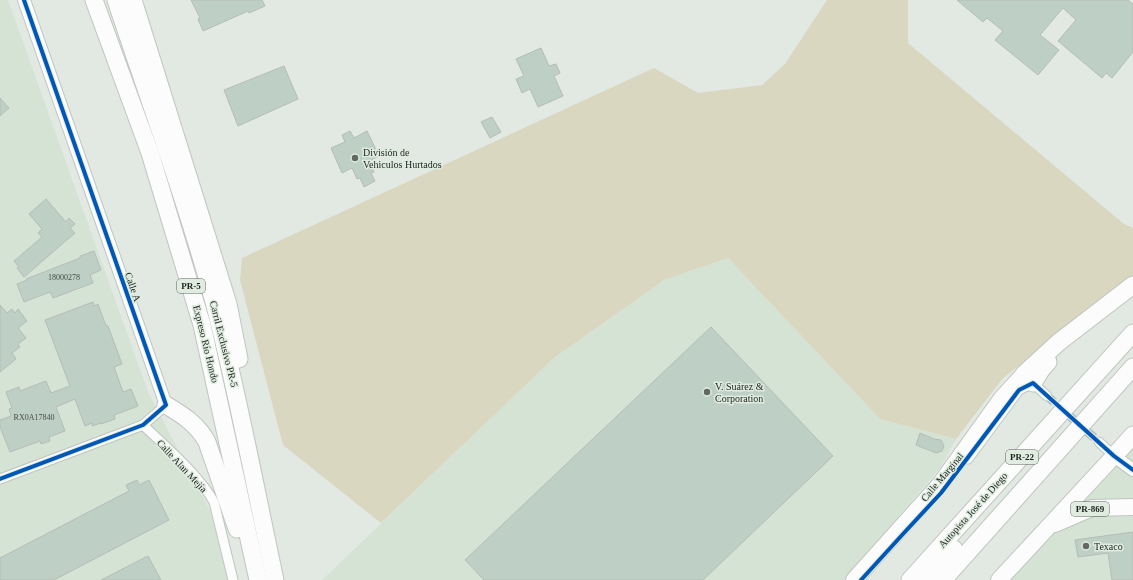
<svg xmlns="http://www.w3.org/2000/svg" width="1133" height="580" font-family="'Times New Roman',serif">
  <style>
    .built { fill: #d5e3d5 }
    .green { fill: #d9d7bf }
    .building { fill: #becfc6; stroke: #b5bcb7 }
    .lines { fill: none; stroke-linecap: round; stroke-linejoin: round }
    .minor-tunnel { stroke: #bbc1bb; stroke-width: 9; stroke-dasharray: 9 4.5; stroke-linecap: butt }
    .minor-casing { stroke: #bfc5bf; stroke-width: 11 }
    .tertiary-casing { stroke: #bfc5bf; stroke-width: 14 }
    .trunk-casing { stroke: #bfc5bf; stroke-width: 18 }
    .motorway-casing { stroke: #bfc5bf; stroke-width: 19 }
    .minor { stroke: #fbfcfb; stroke-width: 9 }
    .tertiary { stroke: #fbfcfb; stroke-width: 12 }
    .trunk { stroke: #fbfcfb; stroke-width: 16 }
    .motorway { stroke: #fbfcfb; stroke-width: 17 }
    .cycleway-casing { stroke: #dfecdf; stroke-width: 6 }
    .cycleway { stroke: #0057b8; stroke-width: 4 }
    .poi-dot { fill: #626862; stroke: #dfecdf; stroke-width: 1.5 }
    .labels { text-anchor: middle; dominant-baseline: central; stroke-width: 3; stroke-linejoin: round; paint-order: stroke }
    .number-label { font-size: 8px; fill: #454d47 }
    .shield { fill: #dfecdf; stroke: #575f57; stroke-width: 1 }
    .shield-label { font-size: 9px; font-weight: bold; fill: #1d221d }
    .poi-label { font-size: 10px; fill: #1d221d; stroke: #dfecdf; text-anchor: start }
    .street-label { font-size: 10px; fill: #1d221d; stroke: #dfecdf }
  </style>
  <rect width="100%" height="100%" fill="#e2e9e2"/>
  <g class="built">
    <polygon points="0,0 8,0 148,392 210,511 228,580 0,580"/>
    <polygon points="728,258 880,419 956,439 940,468 844,580 322,580 554,358 664,280"/>
    <polygon points="1133,437 1133,580 1006,580"/>
  </g>
  <polygon class="green" points="827,0 908,0 908,43 1124,224 1133,228 1133,276 1003,378 956,439 880,419 728,258 664,280 554,358 381,523 283,445 240,280 242,258 654,68 698,93 762,85 785,64"/>
  <g class="building">
    <polygon points="191,0 262,0 265,6 249,13 248,11 203,31 198,19 200,18"/>
    <polygon points="957,0 1128,0 1133,4 1133,52 1112,78 1106,73 1102,78 1058,41 1076,20 1063,8 1040,35 1059,50 1038,75 995,40 1003,31 987,18 983,22"/>
    <polygon points="541,48 549,66 556,64 560,73 554,76 563,96 538,107 530,89 522,93 516,79 524,76 516,59"/>
    <polygon points="284,66 298,99 238,126 224,90"/>
    <polygon points="0,98 9,108 0,116"/>
    <polygon points="492,117 501,132 490,138 481,122"/>
    <polygon points="350,131 354,138 367,131 379,156 369,161 374,172 371,173 375,181 364,187 360,178 357,179 352,168 342,173 331,148 345,142 342,135"/>
    <polygon points="46,199 66,222 69,218 75,224 70,228 75,233 24,277 17,268 19,267 14,261 42,237 38,233 42,229 29,214"/>
    <polygon points="94,251 101,270 90,275 93,283 53,298 50,292 24,302 17,284 27,280 26,279 80,258 80,256"/>
    <polygon points="93,302 94,306 98,304 106,326 108,326 122,364 114,367 123,392 131,389 138,406 114,415 115,419 101,424 101,423 92,426 92,423 85,426 75,399 56,407 65,431 49,437 50,441 41,444 40,441 10,452 0,427 0,420 11,416 9,409 12,408 6,392 19,387 20,391 46,381 51,393 70,386 45,320"/>
    <polygon points="0,305 7,313 12,309 15,313 18,309 27,321 18,328 26,338 18,344 20,347 12,353 16,359 0,372"/>
    <polygon points="711,327 833,456 703,580 484,580 465,560"/>
    <polygon points="920,433 934,439 941,440 944,446 942,451 936,453 916,445"/>
    <polygon points="137,480 139,485 149,480 169,520 54,580 0,580 0,558 129,491 126,485"/>
    <polygon points="1133,532 1133,580 1112,580 1108,553 1078,557 1075,540"/>
    <polygon points="148,556 161,580 101,580"/>
  </g>
  <g class="lines">
    <polyline class="minor-tunnel" points="1047,396 1099,442"/>
    <defs>
      <g id="minor">
        <path d="M143,425C166,447 199,475 214,502L233,580"/>
        <polyline points="1099,442 1114,456"/>
        <polyline points="968,459 1019,390 1033,383 1047,396"/>
        <polyline points="0,479 143,425 166,405"/>
      </g>
      <g id="tertiary">
        <polyline points="24,0 166,405"/>
        <polyline points="1114,456 1133,470"/>
      </g>
      <g id="trunk">
        <polyline points="1055,524 1092,508 1133,507"/>
        <polyline points="854,580 941,483 1002,398 1024,374"/>
        <polyline points="999,580 1114,456"/>
      </g>
      <g id="motorway">
        <polyline points="94,0 150,153 202,325 258,580"/>
        <path d="M116,0C149,100 186,200 214,302C238,394 255,487 275,580"/>
        <polyline points="133,0 228,304 239,359"/>
        <polyline points="1024,374 1059,342 1133,285"/>
        <polyline points="1033,383 1041,370 1048,362"/>
        <path d="M166,405C183,415 198,425 207,442L237,529"/>
        <polyline points="1114,456 1133,435"/>
        <polyline points="910,580 1133,333"/>
        <polyline points="926,580 954,549"/>
        <polyline points="943,580 1133,367"/>
      </g>
    </defs>
    <use href="#minor" class="minor-casing"/>
    <use href="#tertiary" class="tertiary-casing"/>
    <use href="#trunk" class="trunk-casing"/>
    <use href="#motorway" class="motorway-casing"/>
    <use href="#minor" class="minor"/>
    <use href="#tertiary" class="tertiary"/>
    <use href="#trunk" class="trunk"/>
    <use href="#motorway" class="motorway"/>
    <defs>
      <g id="cycleway">
        <polyline points="0,479 143,425 166,405 24,0"/>
        <polyline points="861,580 903,534 941,493 1019,390 1033,383 1114,456 1133,470"/>
      </g>
    </defs>
    <use href="#cycleway" class="cycleway-casing"/>
    <use href="#cycleway" class="cycleway"/>
  </g>
  <g class="poi-dot">
    <circle cx="355" cy="158" r="4"/>
    <circle cx="707" cy="392" r="4"/>
    <circle cx="1086" cy="546" r="4"/>
  </g>
  <g class="labels">
    <g class="number-label">
      <text x="64" y="277">18000278</text>
      <text x="34" y="417">RX0A17840</text>
    </g>
    <g class="shield">
      <rect x="177" y="279" width="28" height="14" rx="3"/>
      <rect x="1006" y="450" width="32" height="14" rx="3"/>
      <rect x="1071" y="502" width="38" height="14" rx="3"/>
    </g>
    <g class="shield-label">
      <text x="191" y="286">PR-5</text>
      <text x="1022" y="457">PR-22</text>
      <text x="1090" y="509">PR-869</text>
    </g>
    <g class="poi-label">
      <text x="363" y="152">División de<tspan x="363" dy="12">Vehiculos Hurtados</tspan></text>
      <text x="715" y="386">V. Suárez &amp;<tspan x="715" dy="12">Corporation</tspan></text>
      <text x="1094" y="546">Texaco</text>
    </g>
    <g class="street-label">
      <text transform="translate(133 287) rotate(71)">Calle A</text>
      <text transform="translate(206 344) rotate(76)">Expreso Río Hondo</text>
      <text transform="translate(224 344) rotate(76)">Carril Exclusivo PR-5</text>
      <text transform="translate(182 466) rotate(47)">Calle Alan Mejía</text>
      <text transform="translate(942 477) rotate(-50)">Calle Marginal</text>
      <text transform="translate(973 510) rotate(-48)">Autopista José de Diego</text>
    </g>
  </g>
</svg>
